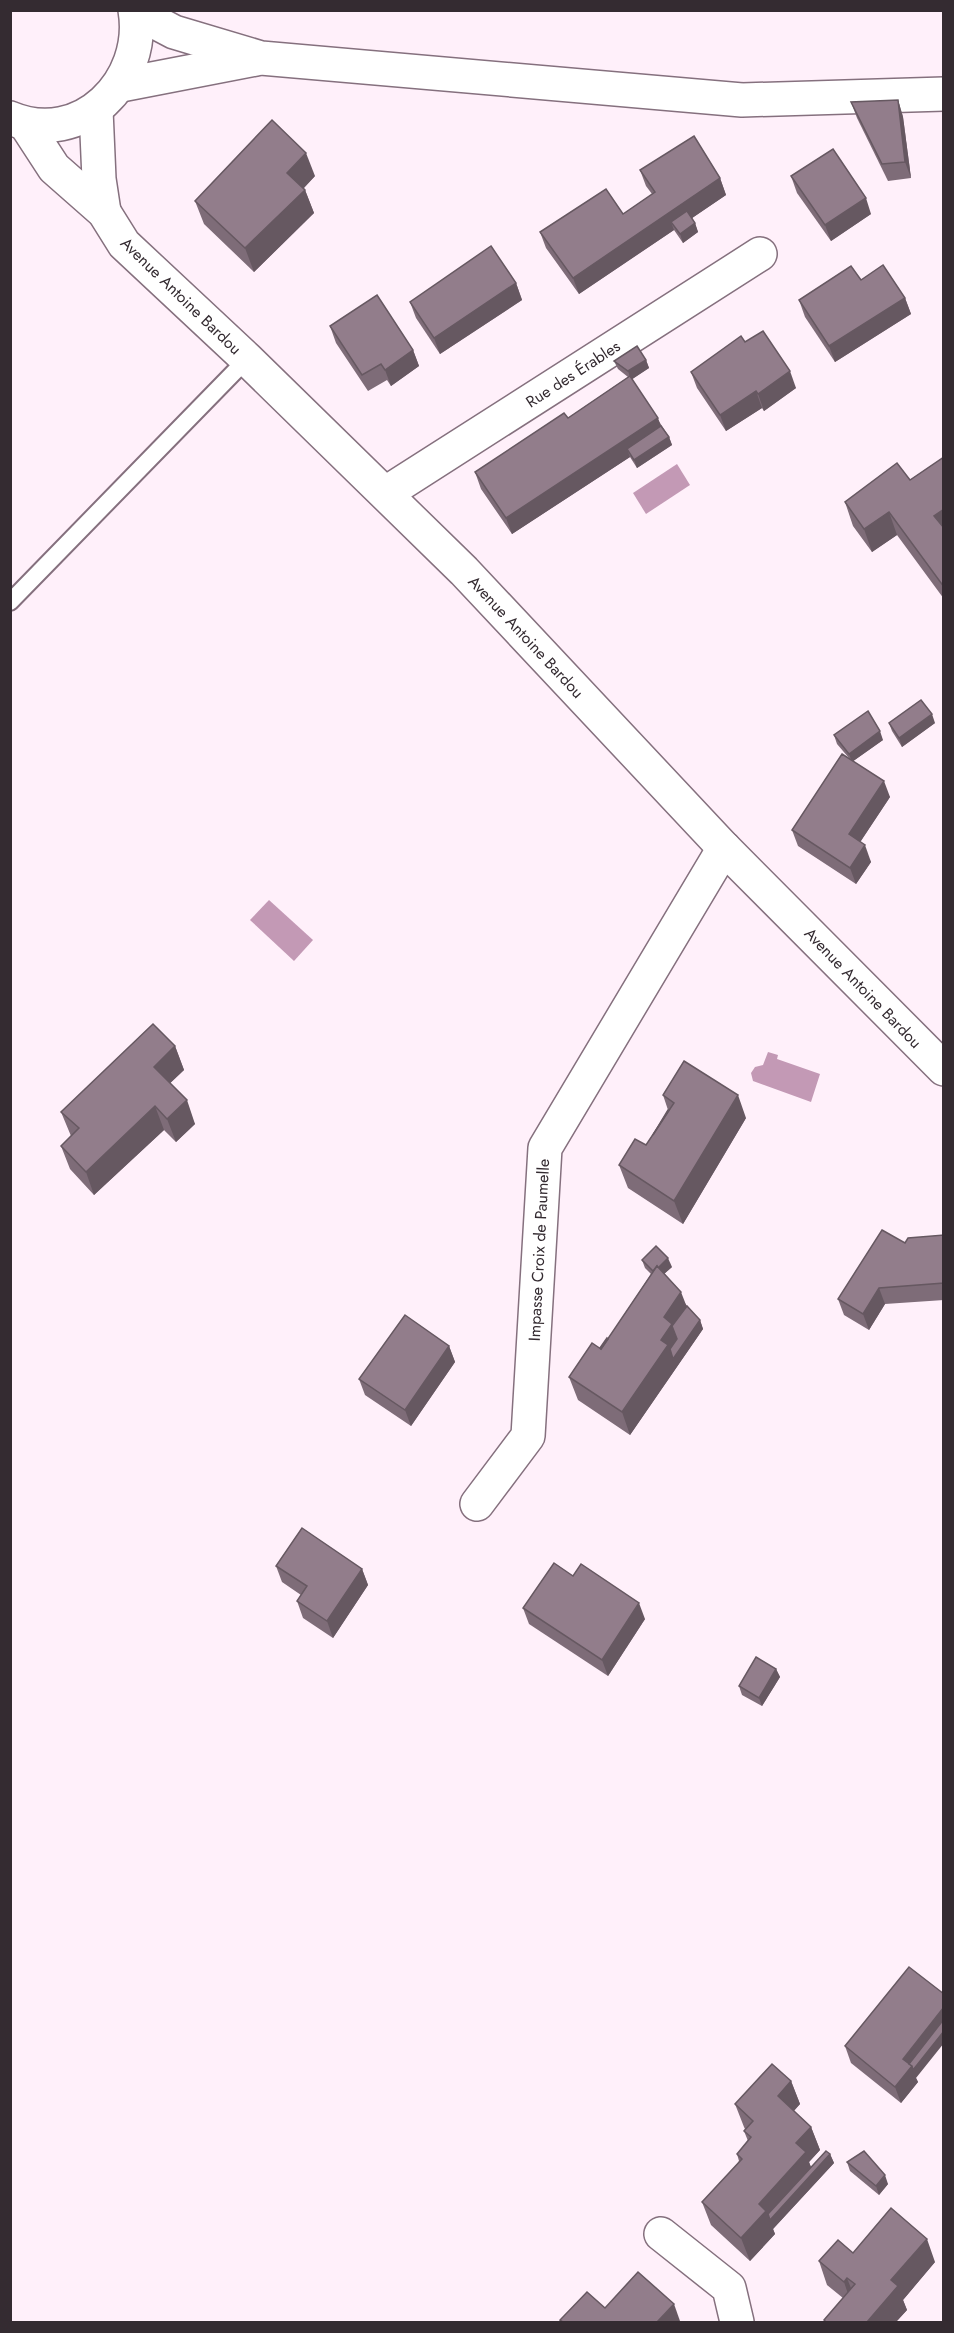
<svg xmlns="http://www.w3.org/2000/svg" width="954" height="2333" font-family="Jost,sans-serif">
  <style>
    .water { fill: #c399b5 }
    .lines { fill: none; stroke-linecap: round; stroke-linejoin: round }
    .service-casing { stroke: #85707e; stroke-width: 20 }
    .minor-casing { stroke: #85707e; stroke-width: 36 }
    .tertiary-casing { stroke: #85707e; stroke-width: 36 }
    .service { stroke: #fff; stroke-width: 16 }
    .minor { stroke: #fff; stroke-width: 33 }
    .tertiary { stroke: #fff; stroke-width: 33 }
    .wall { fill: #7e6c78 }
    .shaded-wall { fill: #665861 }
    .building { fill: #927d8b; stroke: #665861; stroke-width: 1.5 }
    .labels { text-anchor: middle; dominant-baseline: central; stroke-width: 4.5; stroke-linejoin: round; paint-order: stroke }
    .street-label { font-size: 16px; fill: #342b31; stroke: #fff }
  </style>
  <rect width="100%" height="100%" fill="#fff0fa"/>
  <g class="water">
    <polygon points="677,464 690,485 646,514 633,493"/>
    <polygon points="269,900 313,940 294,961 250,920"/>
    <polygon points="768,1052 778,1055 777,1059 820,1074 811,1102 753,1081 751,1073 755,1067 763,1065"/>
  </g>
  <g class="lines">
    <defs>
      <polyline id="service" points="10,602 247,359"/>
      <g id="minor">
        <polyline points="386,493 760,254"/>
        <polyline points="477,1504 528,1436 545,1148 724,848"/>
        <polyline points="661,2234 729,2288 737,2322"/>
      </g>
      <g id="tertiary">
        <polyline points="136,12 174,32 261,58 742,100 944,94"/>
        <polyline points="121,85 256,59"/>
        <polyline points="96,110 99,179 104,212"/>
        <path d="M10,118C81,148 147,81 135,10"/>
        <polyline points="26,125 54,168 104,212 124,244 247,359 464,571 724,848 944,1069"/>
      </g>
    </defs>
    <use href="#service" class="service-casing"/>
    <use href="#minor" class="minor-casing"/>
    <use href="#tertiary" class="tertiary-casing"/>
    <use href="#service" class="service"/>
    <use href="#minor" class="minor"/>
    <use href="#tertiary" class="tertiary"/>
  </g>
  <g class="wall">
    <polygon points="898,100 903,117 911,178 888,181 857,118 851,102"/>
    <polygon points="640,170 720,178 726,195 692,218 695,223 698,232 683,243 674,230 579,294 546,248 540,232 623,214 652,194 646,186"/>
    <polygon points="315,176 304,188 305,190 314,213 254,272 204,224 195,201"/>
    <polygon points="791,176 871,214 831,241 797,193"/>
    <polygon points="861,280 905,298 911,314 835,362 805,317 799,300"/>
    <polygon points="516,283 522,300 440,354 416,318 410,302"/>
    <polygon points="330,326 413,350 419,366 391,386 387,380 368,391 336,343"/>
    <polygon points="745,342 796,388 764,411 762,408 726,431 697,388 691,372"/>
    <polygon points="646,360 649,368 632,379 669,437 672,445 637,468 630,457 512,534 481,489 475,472 568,418 628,377 618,369 614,361"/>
    <polygon points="944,457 944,599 897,535 872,552 853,526 845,502 910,480"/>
    <polygon points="889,723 935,723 902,747 892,731"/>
    <polygon points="834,735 883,740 853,761 890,797 860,842 871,862 856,884 798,846 792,830 849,758 837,744"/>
    <polygon points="175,1046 184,1070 170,1083 195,1124 176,1142 164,1130 94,1195 70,1169 61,1146 71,1136 61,1112"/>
    <polygon points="663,1095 746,1118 683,1224 628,1188 619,1165 646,1145 668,1110"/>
    <polygon points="944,1235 944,1300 885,1304 869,1330 844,1315 838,1299 905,1243"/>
    <polygon points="642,1260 672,1267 664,1274 687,1306 700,1320 703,1329 630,1435 578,1400 569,1377 600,1348 608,1339 651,1274 645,1268"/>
    <polygon points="449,1346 455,1362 411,1426 365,1395 359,1379"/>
    <polygon points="276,1566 362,1569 368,1585 333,1638 303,1618 297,1601 301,1595 282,1582"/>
    <polygon points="523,1608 645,1619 608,1676 529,1624"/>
    <polygon points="776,1669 780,1677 762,1706 742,1695 739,1686"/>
    <polygon points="845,2046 916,2078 918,2082 901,2103 851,2063"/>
    <polygon points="791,2081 800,2104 794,2111 811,2127 820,2150 809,2162 811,2167 830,2154 834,2163 773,2229 775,2234 750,2261 711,2225 702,2202 737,2164 739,2161 737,2154 748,2141 744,2131 745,2129 744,2127 735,2104"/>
    <polygon points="847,2162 888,2184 879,2195 850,2171"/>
    <polygon points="853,2253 935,2262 903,2300 907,2310 896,2322 825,2322 824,2320 843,2298 827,2285 819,2261"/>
  </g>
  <g class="shaded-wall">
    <polygon points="898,100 903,117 911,178 905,162"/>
    <polygon points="306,153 315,176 296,196 287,173"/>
    <polygon points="720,178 726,195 676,229 671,222 674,230 579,294 573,278"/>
    <polygon points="305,190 314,213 254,272 245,248"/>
    <polygon points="866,198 871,214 831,241 825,225"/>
    <polygon points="695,223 698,232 683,243 680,234"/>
    <polygon points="516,283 522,300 440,354 434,338"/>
    <polygon points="905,298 911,314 835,362 829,346"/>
    <polygon points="413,350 419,366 391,386 385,370"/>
    <polygon points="646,360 649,368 631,380 628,371"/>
    <polygon points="790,371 796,388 764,411 758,394"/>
    <polygon points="756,391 762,408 726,431 720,415"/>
    <polygon points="658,418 664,435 627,449 630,457 512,534 506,518"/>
    <polygon points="669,437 672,445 637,468 634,460"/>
    <polygon points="944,509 944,539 934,516"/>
    <polygon points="889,512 897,535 872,552 864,529"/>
    <polygon points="932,714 935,723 902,747 899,738"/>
    <polygon points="880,731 883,740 852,762 849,754"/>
    <polygon points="884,781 890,797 855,850 849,834"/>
    <polygon points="865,845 871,862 856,884 850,868"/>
    <polygon points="175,1046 184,1070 163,1090 154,1067"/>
    <polygon points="738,1095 746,1118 683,1224 674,1201"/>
    <polygon points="187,1100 195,1124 176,1142 167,1119"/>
    <polygon points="155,1106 164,1130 94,1195 86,1172"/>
    <polygon points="668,1258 672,1267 657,1280 654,1272"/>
    <polygon points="879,1288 885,1304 869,1330 863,1314"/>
    <polygon points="681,1292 690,1315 700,1320 703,1329 630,1435 622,1412 661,1340 664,1317"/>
    <polygon points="449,1346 455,1362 411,1426 405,1410"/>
    <polygon points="362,1569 368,1585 333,1638 327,1621"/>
    <polygon points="639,1603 645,1619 608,1676 602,1660"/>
    <polygon points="776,1669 780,1677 762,1706 759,1698"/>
    <polygon points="944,2007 944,2043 916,2078 918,2082 901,2103 895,2087 903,2059"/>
    <polygon points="791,2081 800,2104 786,2119 778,2096"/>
    <polygon points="811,2127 820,2150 809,2162 813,2173 830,2154 834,2163 773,2229 775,2234 750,2261 741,2238 759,2204 796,2143"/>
    <polygon points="885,2175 888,2184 879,2195 876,2186"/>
    <polygon points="927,2239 935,2262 903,2300 907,2310 896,2322 867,2322 891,2280"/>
    <polygon points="847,2278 856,2301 849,2297 844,2282"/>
    <polygon points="674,2304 680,2321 678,2322 657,2322"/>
  </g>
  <g class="building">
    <polygon points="898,100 905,162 882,164 851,102"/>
    <polygon points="272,120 306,153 287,173 305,190 245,248 195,201"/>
    <polygon points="694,136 720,178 573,278 540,232 606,189 623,214 655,192 640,170"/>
    <polygon points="833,149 866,198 825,225 791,176"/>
    <polygon points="687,211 695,223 680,234 671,222"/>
    <polygon points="491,246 516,283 434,338 410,302"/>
    <polygon points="883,265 905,298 829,346 799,300 851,266 861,280"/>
    <polygon points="377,295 413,350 385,370 381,364 362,375 330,326"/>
    <polygon points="763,331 790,371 758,394 756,391 720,415 691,372 741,336 745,342"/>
    <polygon points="637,346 646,360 628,371 614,361"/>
    <polygon points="630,376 658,418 506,518 475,472 564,413 568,418"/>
    <polygon points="661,426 669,437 634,460 627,449"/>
    <polygon points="944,457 944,509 934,516 944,528 944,587 889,512 864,529 845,502 897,463 910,480"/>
    <polygon points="921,700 932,714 899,738 889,723"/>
    <polygon points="868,711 880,731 849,754 834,735"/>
    <polygon points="842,754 884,781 849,834 865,845 850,868 792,830"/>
    <polygon points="153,1024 175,1046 154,1067 187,1100 167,1119 155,1106 86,1172 61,1146 79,1128 61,1112"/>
    <polygon points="684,1061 738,1095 674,1201 619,1165 635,1139 646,1145 674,1103 663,1095"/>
    <polygon points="668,1110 669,1110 653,1135"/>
    <polygon points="882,1230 905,1243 908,1238 944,1235 944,1283 879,1288 863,1314 838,1299"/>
    <polygon points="656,1246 668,1258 658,1268 657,1266 653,1271 642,1260"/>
    <polygon points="657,1266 681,1292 664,1317 672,1324 661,1340 668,1345 622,1412 569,1377 592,1343 601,1349"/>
    <polygon points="687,1306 700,1320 673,1359 670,1349 677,1339 672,1326"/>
    <polygon points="405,1315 449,1346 405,1410 359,1379"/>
    <polygon points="607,1338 608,1339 601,1349 600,1348"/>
    <polygon points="302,1528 362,1569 327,1621 297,1601 307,1586 276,1566"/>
    <polygon points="554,1563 573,1576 581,1564 639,1603 602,1660 523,1608"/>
    <polygon points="756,1657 776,1669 759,1698 739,1686"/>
    <polygon points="909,1967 944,1994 944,2007 903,2059 912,2066 895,2087 845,2046"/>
    <polygon points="944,2019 944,2031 913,2070 912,2066 909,2064"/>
    <polygon points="772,2064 791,2081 778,2096 811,2127 796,2143 806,2152 759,2204 766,2211 741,2238 702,2202 742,2159 737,2154 751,2137 744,2131 753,2121 735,2104"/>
    <polygon points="826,2151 830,2154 770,2220 768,2214"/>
    <polygon points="864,2151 885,2175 876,2186 847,2162"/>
    <polygon points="891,2208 927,2239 891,2280 898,2286 867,2322 826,2322 824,2320 855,2284 847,2278 844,2282 819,2261 838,2240 853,2253"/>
    <polygon points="638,2272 674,2304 657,2322 563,2322 560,2320 587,2292 605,2308"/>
  </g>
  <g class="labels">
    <g class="street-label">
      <text transform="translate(181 296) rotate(44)">Avenue Antoine Bardou</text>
      <text transform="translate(573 374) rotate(-33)">Rue des Érables</text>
      <text transform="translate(526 637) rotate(47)">Avenue Antoine Bardou</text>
      <text transform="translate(863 988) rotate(46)">Avenue Antoine Bardou</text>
      <text transform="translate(539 1250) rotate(-87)">Impasse Croix de Paumelle</text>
    </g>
  </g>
  <rect width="954" height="2333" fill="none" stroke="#342b31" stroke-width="24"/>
</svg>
